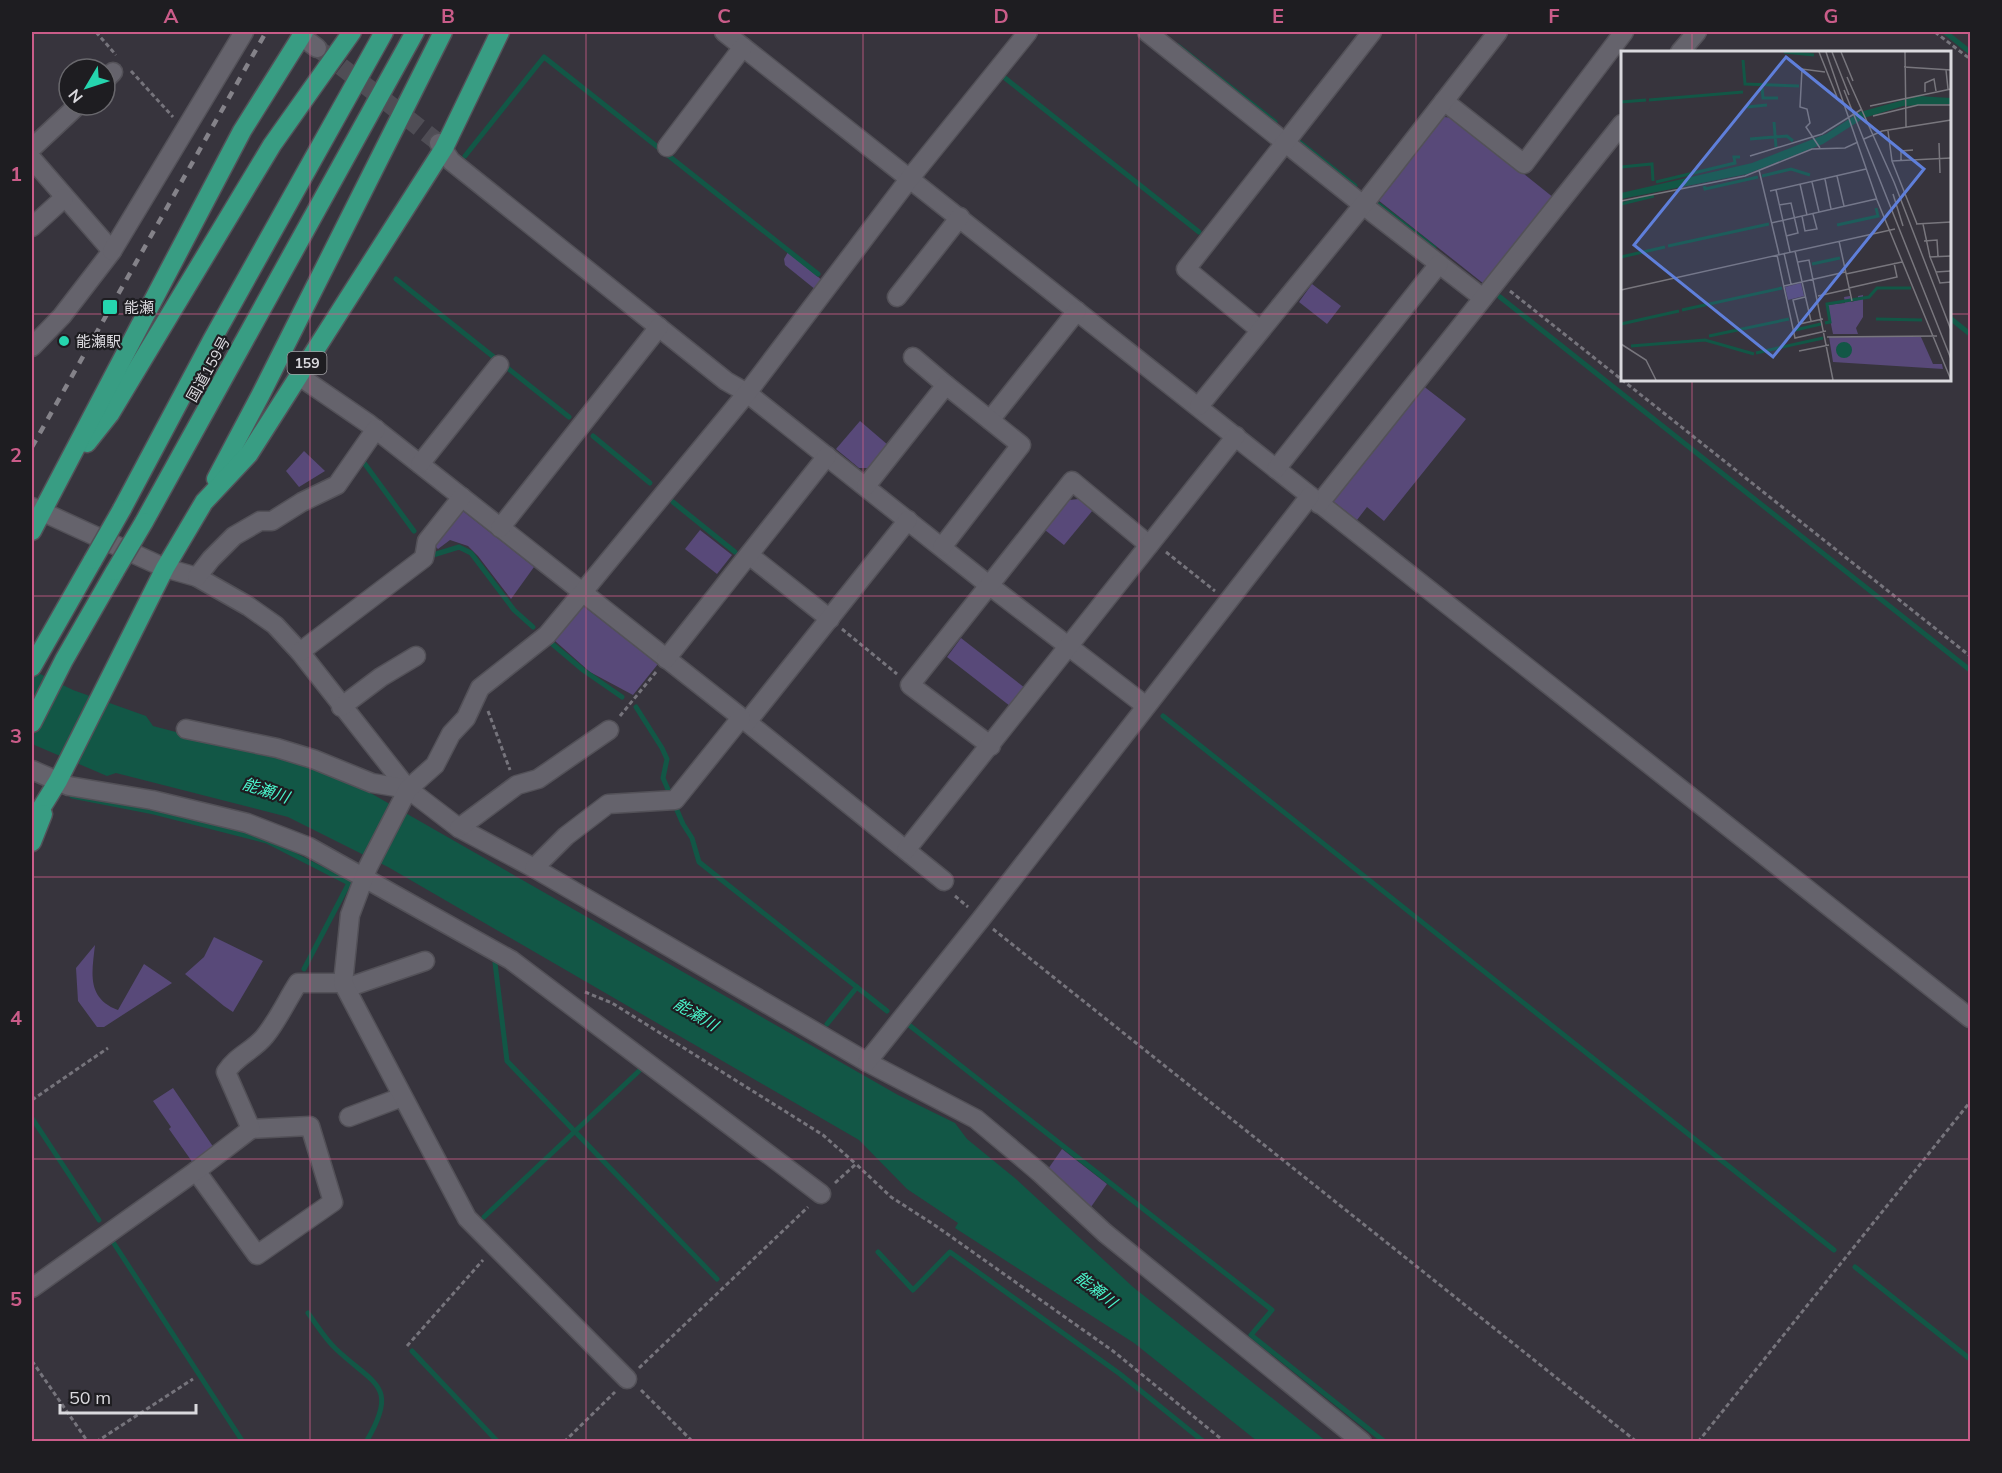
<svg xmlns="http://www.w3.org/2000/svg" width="2002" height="1473" font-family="Mulish,'Noto Sans JP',sans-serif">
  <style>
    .green { fill: #584979 }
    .water { fill: #125746 }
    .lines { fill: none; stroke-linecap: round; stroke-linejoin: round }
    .stream { stroke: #125746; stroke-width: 5 }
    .minor-tunnel { stroke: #4f4d55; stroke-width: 18; stroke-dasharray: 18 9; stroke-linecap: butt }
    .minor-casing { stroke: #535158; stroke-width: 21 }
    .highway-casing { stroke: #535158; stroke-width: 21 }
    .path { stroke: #76747c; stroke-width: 3; stroke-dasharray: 4.5 3; stroke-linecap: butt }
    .minor { stroke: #65636c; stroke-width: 18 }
    .highway { stroke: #389d83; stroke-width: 18 }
    .rail { stroke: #848289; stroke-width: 4.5; stroke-dasharray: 8 8; stroke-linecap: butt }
    .highway-bridge-casing { stroke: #535158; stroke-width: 21; stroke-linecap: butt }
    .highway-bridge { stroke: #389d83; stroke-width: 18 }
    .grid { fill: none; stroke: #ca5c89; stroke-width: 1.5; stroke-opacity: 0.55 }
    .poi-dot { fill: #25d5ae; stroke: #1e1d21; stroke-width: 2 }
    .labels { text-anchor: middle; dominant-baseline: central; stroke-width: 4.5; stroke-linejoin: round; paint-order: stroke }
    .shield { fill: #1e1d21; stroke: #a2a1a5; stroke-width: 1.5 }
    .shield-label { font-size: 14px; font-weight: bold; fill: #dad9de }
    .poi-label { font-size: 15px; fill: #dad9de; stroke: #1e1d21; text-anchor: start }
    .street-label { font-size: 15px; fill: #dad9de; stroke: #1e1d21 }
    .water-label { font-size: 16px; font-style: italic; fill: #49f4ca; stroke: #1e1d21 }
    .inset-river { fill: none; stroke: #125746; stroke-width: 3 }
    .inset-road { fill: none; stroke: #78767d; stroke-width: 1.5 }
    .view { fill: #5f7fda; fill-opacity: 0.15; stroke: #5f7fda; stroke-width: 3 }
    .inset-edge { fill: none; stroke: #dad9de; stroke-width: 3 }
    .neatline { fill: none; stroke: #ca5c89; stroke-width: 2 }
    .grid-label { font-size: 20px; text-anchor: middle; font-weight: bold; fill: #ca5c89 }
  </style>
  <rect width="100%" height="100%" fill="#37343d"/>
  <g class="green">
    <polygon points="1444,117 1454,118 1554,198 1484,284 1378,200"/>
    <polygon points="788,252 823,281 816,290 785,265 784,259"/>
    <polygon points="1312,284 1341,306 1327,324 1299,302"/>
    <polygon points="1422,385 1466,419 1384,521 1367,507 1357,520 1333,501"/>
    <polygon points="860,421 888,445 869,468 859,468 836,449"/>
    <polygon points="304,451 325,471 299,487 286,471"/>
    <polygon points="1079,499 1093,510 1064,545 1045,530 1069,500"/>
    <polygon points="459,508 534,567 511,599 478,556 468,546 450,540 438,549 432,543"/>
    <polygon points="700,530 732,555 717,574 685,549"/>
    <polygon points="582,605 658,664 633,695 590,672 554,640"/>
    <polygon points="961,638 1025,688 1010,706 947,657"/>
    <polygon points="214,937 263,961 233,1012 224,1006 185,974 204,957"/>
    <path d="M95,945C92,972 86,998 118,1010L144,964L172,983L104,1027H97L78,1001L76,968Z"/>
    <polygon points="173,1088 214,1148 193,1163 169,1129 171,1127 153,1101"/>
    <polygon points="1062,1149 1107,1184 1091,1207 1048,1169"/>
  </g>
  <polygon class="water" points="32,670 73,690 146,716 153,726 310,767 367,791 898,1095 955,1123 967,1139 1016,1179 1133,1287 1326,1441 1257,1441 1134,1343 955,1228 958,1223 907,1189 859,1140 388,867 288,817 116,773 107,776 32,744"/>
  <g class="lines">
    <g class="stream">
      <polyline points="1945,32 1970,52"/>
      <polyline points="1178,46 1275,122"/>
      <polyline points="1005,78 1199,232"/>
      <polyline points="1298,141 1355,186"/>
      <polyline points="465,156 544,57 818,274"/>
      <polyline points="1379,205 1434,248"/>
      <polyline points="396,279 569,417"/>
      <polyline points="1500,297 1970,670"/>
      <polyline points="1950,318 1970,334"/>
      <polyline points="593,436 650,483"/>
      <polyline points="362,460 414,531"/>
      <polyline points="673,502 735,552"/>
      <polyline points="433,555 459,547 471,553 514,610 533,627"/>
      <polyline points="550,642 583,670 622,697"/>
      <polyline points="636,707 662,748 667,759 663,778 683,824 692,838 699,862 887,1011"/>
      <polyline points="1163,716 1834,1250"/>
      <polyline points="72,796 154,812 267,841 349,883 304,969"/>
      <polyline points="495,963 507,1061 717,1279"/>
      <polyline points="827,1024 857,987"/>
      <polyline points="909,1025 1272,1310 1251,1335 1385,1442"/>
      <polyline points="32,1118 99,1220"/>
      <polyline points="484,1217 640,1070"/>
      <polyline points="113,1242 243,1442"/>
      <polyline points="878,1252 913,1290 950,1252 1120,1374 1204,1442"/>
      <polyline points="1855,1267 1970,1359"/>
      <path d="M308,1313C317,1325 325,1339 336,1349C374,1385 400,1385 366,1442"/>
      <polyline points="412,1351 498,1442"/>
    </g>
    <polyline class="minor-tunnel" points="320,50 439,143"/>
    <defs>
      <g id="minor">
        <polyline points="724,32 1970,1018"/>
        <polyline points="1147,32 1363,205 1483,298"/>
        <polyline points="301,36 317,48"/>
        <polyline points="1680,52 1697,32"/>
        <polyline points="105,80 113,72"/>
        <polyline points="1444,101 1524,164 1624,32"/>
        <polyline points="439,143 451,161 726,381 747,393 990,586 1146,706"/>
        <polyline points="667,147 743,47"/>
        <polyline points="32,148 78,105"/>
        <polyline points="32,159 112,251 62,316 32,347"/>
        <polyline points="32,227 64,198"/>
        <polyline points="112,251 244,32"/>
        <polyline points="897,297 960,217"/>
        <polyline points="1260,330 1186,269 1372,32"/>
        <polyline points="913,357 946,385"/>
        <polyline points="299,376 369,424 747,722 944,881"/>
        <polyline points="1199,406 1363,205 1498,32"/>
        <polyline points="990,420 1077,311"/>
        <polyline points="420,464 499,365"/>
        <polyline points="1276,469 1439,264"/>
        <polyline points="866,486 946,385 1021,445 942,547"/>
        <polyline points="1319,504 1622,124"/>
        <polyline points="32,507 165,568 197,577 248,606 275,625 300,652 408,789 459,828 534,868 867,1062 976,1119 1039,1172 1105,1233 1362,1442"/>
        <polyline points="500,528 659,327"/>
        <polyline points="749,555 830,619"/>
        <polyline points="197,577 211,559 234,536 260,521 272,521 302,502 337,485 376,429"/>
        <polyline points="300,652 424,558 427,541 462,497"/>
        <polyline points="666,659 827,456"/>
        <polyline points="341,707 381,677 416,656"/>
        <polyline points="747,722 908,520"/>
        <polyline points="186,729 277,748 313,759 372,783 408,789"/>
        <polyline points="991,746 910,685 1072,481 1149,545"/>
        <polyline points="32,770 69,786 152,800 247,823 309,847 511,960 821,1194"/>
        <polyline points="459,828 517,785 538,779 609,730"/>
        <polyline points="906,850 1236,436"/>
        <polyline points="534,868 566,836 608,804 675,800 741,718"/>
        <polyline points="346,988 425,961"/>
        <polyline points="867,1062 981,919 1310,496"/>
        <polyline points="349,1117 402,1097"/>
        <polyline points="196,1171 257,1255 333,1202 310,1126 251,1129"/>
        <path d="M32,1288L196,1171L251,1129L226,1072C237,1055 253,1051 265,1036C278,1020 287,1000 298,983H343"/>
        <polyline points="627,1379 467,1218 343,983 350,915 368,867 408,789 435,765 451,734 466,718 480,688 547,635 582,593 747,393 910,178 1028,32"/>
      </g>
      <g id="highway">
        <polyline points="87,443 110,414 272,145 352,32"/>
        <polyline points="216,479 260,396 443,32"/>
        <polyline points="122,509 212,340 384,32"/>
        <polyline points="144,522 415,32"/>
        <polyline points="32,531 242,131 304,32"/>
        <polyline points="32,667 93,560"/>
        <polyline points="32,723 64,660 115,571"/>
        <polyline points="32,823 58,781 165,568 204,502 249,454 444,148 500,32"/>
        <polyline points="32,842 43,814"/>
      </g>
    </defs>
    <use href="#minor" class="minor-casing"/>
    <use href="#highway" class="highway-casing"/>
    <g class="path">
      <polyline points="96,32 116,55"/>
      <polyline points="1935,32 1970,59"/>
      <polyline points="131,71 173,117"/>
      <polyline points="1510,291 1970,656"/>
      <polyline points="1166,552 1215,591"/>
      <polyline points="842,629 897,674"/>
      <polyline points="488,711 510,770"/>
      <polyline points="620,716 656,672"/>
      <polyline points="955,896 968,907"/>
      <polyline points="993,929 1637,1442"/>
      <polyline points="585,992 612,1003 823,1135 856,1164"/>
      <polyline points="32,1100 108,1048"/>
      <polyline points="835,1183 856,1164 891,1197 936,1226 1113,1351 1225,1442"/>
      <polyline points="407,1346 483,1260"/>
      <polyline points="32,1361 88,1442"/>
      <polyline points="639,1368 808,1207"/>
      <polyline points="641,1390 693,1442"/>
      <polyline points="96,1442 193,1379"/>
      <polyline points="564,1442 615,1392"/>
      <polyline points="1698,1442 1970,1102"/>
    </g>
    <use href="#minor" class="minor"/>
    <use href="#highway" class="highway"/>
    <polyline class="rail" points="32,447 266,32"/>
    <defs>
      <g id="highway-bridge">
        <polyline points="93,560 122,509"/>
        <polyline points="115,571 144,522"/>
      </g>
    </defs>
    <use href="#highway-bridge" class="highway-bridge-casing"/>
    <use href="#highway-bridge" class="highway-bridge"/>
  </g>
  <path class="grid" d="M310,32V1442M586,32V1442M863,32V1442M1139,32V1442M1416,32V1442M1692,32V52M32,314H1622M1950,314H1970M1692,380V1442M32,596H1970M32,877H1970M32,1159H1970"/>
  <g class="poi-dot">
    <rect x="102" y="299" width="16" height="16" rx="3"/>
    <circle cx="64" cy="341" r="6"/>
  </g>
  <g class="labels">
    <rect class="shield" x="287.5" y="352" width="39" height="22" rx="4.5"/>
    <g class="shield-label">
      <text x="307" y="363">159</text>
    </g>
    <g class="poi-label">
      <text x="124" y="307">能瀬</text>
      <text x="76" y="341">能瀬駅</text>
    </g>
    <g class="street-label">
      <text transform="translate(208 369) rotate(-61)">国道159号</text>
    </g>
    <g class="water-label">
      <text transform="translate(266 790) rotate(18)">能瀬川</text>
      <text transform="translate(696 1014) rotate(31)">能瀬川</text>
      <text transform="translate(1096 1289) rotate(38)">能瀬川</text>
    </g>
  </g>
  <g transform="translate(1621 51)">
    <rect width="330" height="330" fill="#37343d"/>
    <path d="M180,232L183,245L167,249L164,236ZM242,244V266L235,277L237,283H212L206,254L224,252L223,246L229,245L230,251L237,249V245ZM208,286H300L312,313H321L322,318L212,311Z" fill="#584979"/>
    <path d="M297,45L330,47V53L282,55L243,67L202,93L126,123L0,148V142L131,112L205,83L239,61ZM215 299a8 8 0 1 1 16 0a8 8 0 1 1-16 0Z" fill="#125746"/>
    <path class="inset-river" d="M163,1L193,4M122,9L124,33L178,35M141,35L142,47H157M28,49L122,41M0,51L25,49M126,56L146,54M153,71L155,96M129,88L166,85L172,90M0,116L31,113L32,130M141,125L170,118L189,124M35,131L114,112L113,106H119M83,135L84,138L137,126M0,153L33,145M216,174L257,165L255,157M47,195L148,173M0,206L44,196M191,213L219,207M61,259L161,237M255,268L301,269M204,272L209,271L206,253L248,246L256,237H290M0,273L58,260M174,279L200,273M88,285L168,268M10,295L84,289L133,303M135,302L202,287"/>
    <path class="inset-road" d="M198,1L216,46M205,1L256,149L330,329M211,1L228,44M220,1L232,30M284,1L285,76M283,16L330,19M325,19L327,38M226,26L273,131L330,279M223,39L330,308M304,41V32L313,28L315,40M249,55L330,38M252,65L297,54H330M267,80L271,110L330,107M243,88L261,80L330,69M318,92L319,122M199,97L185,76L189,72L186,58L179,56L181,18L204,21M129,105L201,83L241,58M280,109V100L292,99M271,110L296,173M138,119L158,203M216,125L223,155M204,128L210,158M191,131L198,161M179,133L186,164M155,139L169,201M149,140L245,118M272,143L282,175M0,150L124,125L191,98L224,97L237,91M158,154L170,152L177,182L165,185M181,165L184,180L196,178L192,163M150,172L255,148M295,173L330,171M302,173L309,206M218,190L231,250M303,190L316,189L317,205M174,200L190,270M163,202L170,233M156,204L174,287L205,280M330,205L309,206L315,221L330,220M177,211L188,209L212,329M315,221L319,232L330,231M225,223L281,211M163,235L224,221M228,237L276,226L273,212M0,239L274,178M197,245L228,238M184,246L172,249L178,273L202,268M206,286L316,285M0,293L25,309L35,329M178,300L208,294"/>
    <path class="view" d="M165,6L303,118L152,306L13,194Z"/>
    <rect width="330" height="330" class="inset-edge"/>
  </g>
  <rect width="2002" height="1473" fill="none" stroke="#1e1d21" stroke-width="66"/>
  <g transform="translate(87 87) rotate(231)"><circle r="28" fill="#1e1d21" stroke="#69686d" stroke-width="1.5"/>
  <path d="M0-4.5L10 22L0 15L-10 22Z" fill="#25d5ae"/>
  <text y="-9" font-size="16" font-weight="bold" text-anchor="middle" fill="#dad9de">N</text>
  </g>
  <path d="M60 1404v9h136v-9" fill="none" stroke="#dad9de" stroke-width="3"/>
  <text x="69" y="1404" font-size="18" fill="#dad9de" stroke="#1e1d21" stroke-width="4.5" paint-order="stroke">50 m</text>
  <rect x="33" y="33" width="1936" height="1407" class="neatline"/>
  <g class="grid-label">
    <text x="171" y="23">A</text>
    <text x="448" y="23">B</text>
    <text x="724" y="23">C</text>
    <text x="1001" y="23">D</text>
    <text x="1278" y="23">E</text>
    <text x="1554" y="23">F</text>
    <text x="1831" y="23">G</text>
    <text x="16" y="181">1</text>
    <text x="16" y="462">2</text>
    <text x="16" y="743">3</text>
    <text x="16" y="1025">4</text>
    <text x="16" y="1306">5</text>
  </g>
</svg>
